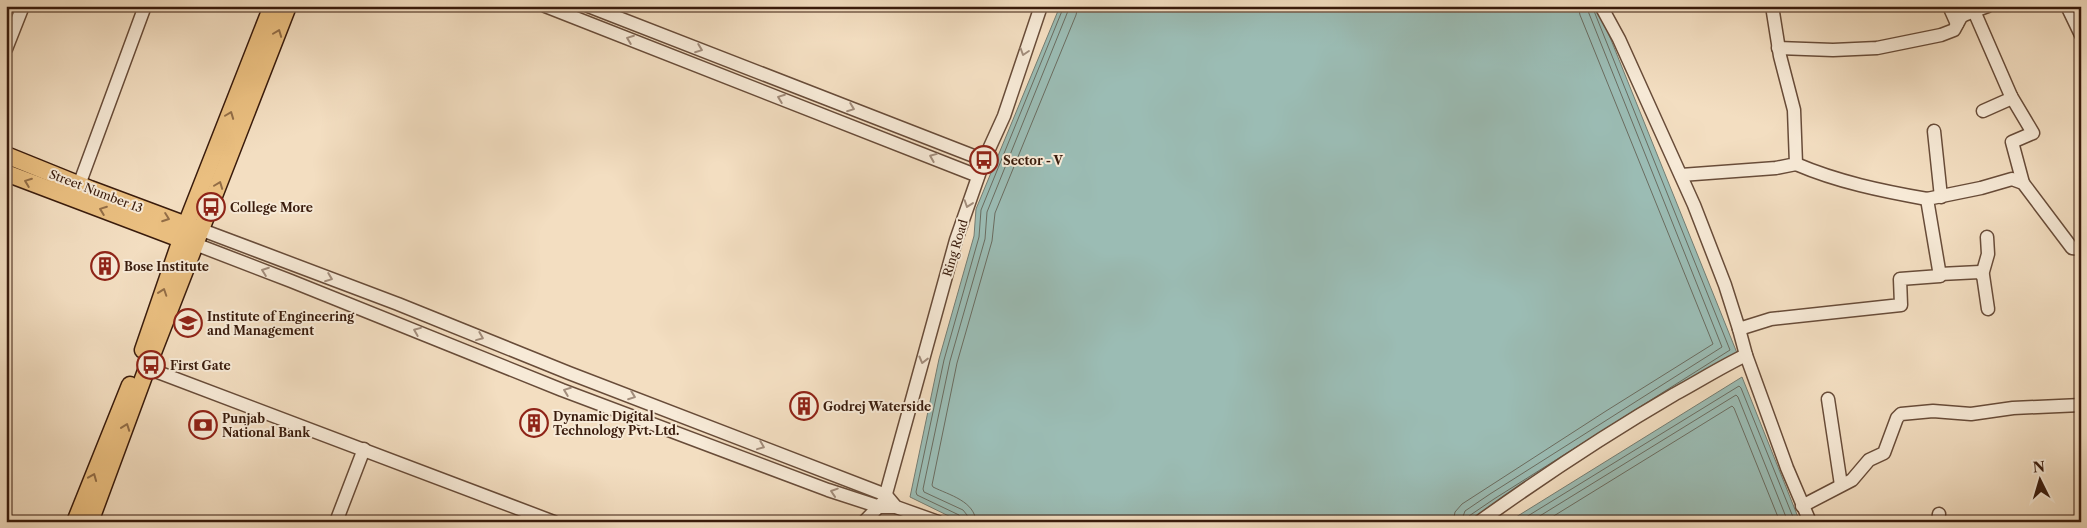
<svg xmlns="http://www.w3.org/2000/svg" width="2087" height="528" font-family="'Libre Caslon Text',serif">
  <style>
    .water { fill: #9bbcb4; stroke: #747c71 }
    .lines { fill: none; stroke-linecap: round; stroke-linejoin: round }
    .shore { stroke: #6a6c60; stroke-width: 1 }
    .minor-casing { stroke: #684c39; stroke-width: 15 }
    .major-casing { stroke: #391b0c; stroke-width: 19 }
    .minor { stroke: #f7ead7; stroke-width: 12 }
    .major { stroke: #eabf80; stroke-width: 16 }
    .oneway { stroke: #926d46 }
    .oneway2 { stroke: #a28d7c }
    .labels { text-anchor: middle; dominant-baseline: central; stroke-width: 4; stroke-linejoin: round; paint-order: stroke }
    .poi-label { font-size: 12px; font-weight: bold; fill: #391b0c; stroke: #f7ead7; text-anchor: start }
    .street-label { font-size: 12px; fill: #391b0c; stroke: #f7ead7 }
  </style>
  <rect width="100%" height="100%" fill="#f3dec1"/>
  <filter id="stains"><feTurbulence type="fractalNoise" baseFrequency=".004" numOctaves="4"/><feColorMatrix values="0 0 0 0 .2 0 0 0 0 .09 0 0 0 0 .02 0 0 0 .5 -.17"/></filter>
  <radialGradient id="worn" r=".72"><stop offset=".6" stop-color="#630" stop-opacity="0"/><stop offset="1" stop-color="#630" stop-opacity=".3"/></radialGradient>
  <g class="water">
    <polygon points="1060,6 1595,6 1599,10 1737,353 1469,522 961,522 910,497 939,359 974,236 976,209"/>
    <polygon points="1742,377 1800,522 1508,522"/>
  </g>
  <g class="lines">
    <g class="shore">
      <polyline points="962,522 959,515 917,495 916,492 944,360 979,237 981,210 1064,6"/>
      <polyline points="968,522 967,515 963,510 924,492 923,489 950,361 985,239 987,212 1070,6"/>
      <path d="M976,522C975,501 949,495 933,487L932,485L957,363L992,241L995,213L1076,15L1078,6"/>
      <polyline points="1453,522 1455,512 1462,504 1606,411 1713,344 1580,15 1578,6"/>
      <polyline points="1461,522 1465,511 1490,494 1722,347 1586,6"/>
      <polyline points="1467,522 1469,516 1494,499 1730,350 1592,6"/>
      <polyline points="1518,522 1739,386 1741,388 1795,522"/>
      <polyline points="1530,522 1736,395 1738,397 1788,522"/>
      <polyline points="1544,522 1732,406 1734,408 1780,522"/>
    </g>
    <defs>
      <g id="minor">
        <polyline points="545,6 978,176"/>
        <polyline points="588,6 984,160"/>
        <polyline points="1601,6 1619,39 1694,205 1725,285 1739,329 1746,355 1787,468 1810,522"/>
        <polyline points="1949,6 1957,24"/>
        <polyline points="2067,6 2081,35"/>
        <polyline points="1974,11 2011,96 2010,99 1983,111"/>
        <polyline points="1778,48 1833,50 1877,48 1941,35 1954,30 1961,17 1964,15 1988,6"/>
        <polyline points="6,49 23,6"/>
        <polyline points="2011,96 2033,133 2012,142 2023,183"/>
        <polyline points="1934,131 1941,197"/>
        <path d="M1796,164C1838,182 1882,191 1927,199"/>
        <polyline points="1681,175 1776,168 1796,164 1794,110 1780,56 1772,6"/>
        <polyline points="79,185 145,6"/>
        <polyline points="202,230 398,304 569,373 886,495 896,507 938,522"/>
        <polyline points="195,244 291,281 562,390 828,490 880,507 896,507"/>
        <polyline points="1940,274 1980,272 1983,275 1988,309"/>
        <polyline points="1982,275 1988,254 1987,237"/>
        <polyline points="1739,329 1771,319 1901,305 1900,279 1940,276 1927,199 1981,188 2012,179 2023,183 2072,248 2081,249"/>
        <polyline points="147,368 554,522"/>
        <polyline points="1828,399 1841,485"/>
        <polyline points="1802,506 1852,480 1869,460 1884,453 1897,418 1901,414 1933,411 1971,414 2013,408 2081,405"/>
        <polyline points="336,522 364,449"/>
        <polyline points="864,522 884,501 956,240 984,160 1004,116 1041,6"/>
        <path d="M1479,522C1543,476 1608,433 1675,394C1699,381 1721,367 1746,355"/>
        <polyline points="1938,522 1939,514"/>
      </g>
      <g id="major">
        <polyline points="6,155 90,189 197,229"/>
        <polyline points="6,173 191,243"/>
        <polyline points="143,350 186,225 272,6"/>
        <polyline points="75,522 130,385"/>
        <polyline points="90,522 147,368 288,6"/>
      </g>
    </defs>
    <use href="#minor" class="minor-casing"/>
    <use href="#major" class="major-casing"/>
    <use href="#minor" class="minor"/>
    <use href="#major" class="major"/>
  </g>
  <defs><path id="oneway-chevron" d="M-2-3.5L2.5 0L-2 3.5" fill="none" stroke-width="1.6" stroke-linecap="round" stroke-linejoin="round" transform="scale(1.25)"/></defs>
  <g class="oneway">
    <use href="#oneway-chevron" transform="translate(278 33) rotate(-69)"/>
    <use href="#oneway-chevron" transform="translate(230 115) rotate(-69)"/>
    <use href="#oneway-chevron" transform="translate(28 182) rotate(-159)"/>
    <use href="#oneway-chevron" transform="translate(219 185) rotate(-69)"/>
    <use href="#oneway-chevron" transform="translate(103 210) rotate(-159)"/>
    <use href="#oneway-chevron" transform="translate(166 218) rotate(20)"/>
    <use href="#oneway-chevron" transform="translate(163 292) rotate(-71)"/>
    <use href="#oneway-chevron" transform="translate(126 427) rotate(-70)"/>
    <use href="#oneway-chevron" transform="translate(93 477) rotate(-68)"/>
  </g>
  <g class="oneway2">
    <use href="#oneway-chevron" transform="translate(630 39) rotate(-159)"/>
    <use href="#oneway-chevron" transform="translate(699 49) rotate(21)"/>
    <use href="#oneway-chevron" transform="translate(1024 52) rotate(108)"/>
    <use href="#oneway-chevron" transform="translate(781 98) rotate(-159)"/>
    <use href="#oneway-chevron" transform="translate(851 108) rotate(21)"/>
    <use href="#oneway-chevron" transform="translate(933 157) rotate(-158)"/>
    <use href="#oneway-chevron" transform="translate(968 204) rotate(109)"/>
    <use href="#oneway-chevron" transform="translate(265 271) rotate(-160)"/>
    <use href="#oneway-chevron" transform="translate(329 278) rotate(21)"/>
    <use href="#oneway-chevron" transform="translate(417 331) rotate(-158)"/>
    <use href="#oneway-chevron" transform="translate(480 337) rotate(22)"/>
    <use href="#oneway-chevron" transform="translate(923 360) rotate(104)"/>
    <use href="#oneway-chevron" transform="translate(567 391) rotate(-159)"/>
    <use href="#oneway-chevron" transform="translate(632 396) rotate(21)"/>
    <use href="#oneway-chevron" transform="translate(761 446) rotate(22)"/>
    <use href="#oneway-chevron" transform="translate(834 492) rotate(-162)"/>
  </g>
  <defs>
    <symbol id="bus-ring" viewBox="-11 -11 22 22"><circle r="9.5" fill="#f7ead7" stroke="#8f2418" stroke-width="1.5"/><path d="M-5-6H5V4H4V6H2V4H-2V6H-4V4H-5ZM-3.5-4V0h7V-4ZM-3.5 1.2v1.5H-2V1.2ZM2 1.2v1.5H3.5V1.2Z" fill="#8f2418"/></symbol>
    <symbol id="building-ring" viewBox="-11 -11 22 22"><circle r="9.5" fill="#f7ead7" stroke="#8f2418" stroke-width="1.5"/><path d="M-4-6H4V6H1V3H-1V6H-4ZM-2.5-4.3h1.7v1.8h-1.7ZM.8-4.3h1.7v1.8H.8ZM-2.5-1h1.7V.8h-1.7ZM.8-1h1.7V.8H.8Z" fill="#8f2418"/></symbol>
    <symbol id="university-ring" viewBox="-11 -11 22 22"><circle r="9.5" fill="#f7ead7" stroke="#8f2418" stroke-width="1.5"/><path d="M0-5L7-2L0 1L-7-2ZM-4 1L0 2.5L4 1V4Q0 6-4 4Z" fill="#8f2418"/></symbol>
    <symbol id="bank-ring" viewBox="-11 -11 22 22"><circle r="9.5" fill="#f7ead7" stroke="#8f2418" stroke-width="1.5"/><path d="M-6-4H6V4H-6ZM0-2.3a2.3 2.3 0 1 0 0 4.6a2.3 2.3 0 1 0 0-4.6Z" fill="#8f2418"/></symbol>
  </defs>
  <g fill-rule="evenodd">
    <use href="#bus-ring" x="968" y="144" width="32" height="32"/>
    <use href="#bus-ring" x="195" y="191" width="32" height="32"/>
    <use href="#building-ring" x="89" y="250" width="32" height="32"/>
    <use href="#university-ring" x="172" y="307" width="32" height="32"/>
    <use href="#bus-ring" x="135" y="349" width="32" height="32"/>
    <use href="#building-ring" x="788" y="390" width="32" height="32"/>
    <use href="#building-ring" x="518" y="407" width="32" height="32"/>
    <use href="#bank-ring" x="187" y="409" width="32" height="32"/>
  </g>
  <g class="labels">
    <g class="poi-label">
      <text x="1003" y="160">Sector - V</text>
      <text x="230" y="207">College More</text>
      <text x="124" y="266">Bose Institute</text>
      <text x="207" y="316">Institute of Engineering<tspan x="207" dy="14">and Management</tspan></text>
      <text x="170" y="365">First Gate</text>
      <text x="823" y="406">Godrej Waterside</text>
      <text x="553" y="416">Dynamic Digital<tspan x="553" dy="14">Technology Pvt. Ltd.</tspan></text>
      <text x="222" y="418">Punjab<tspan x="222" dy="14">National Bank</tspan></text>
    </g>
    <g class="street-label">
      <text transform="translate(96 191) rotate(21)">Street Number 13</text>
      <text transform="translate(955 248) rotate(-73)">Ring Road</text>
    </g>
  </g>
  <rect width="2087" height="528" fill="none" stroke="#f3dec1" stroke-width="25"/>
  <rect x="8" y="8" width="2072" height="513" fill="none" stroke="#391b0c" stroke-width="2.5"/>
  <rect x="12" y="12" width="2062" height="503" fill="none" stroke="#391b0c"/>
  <g transform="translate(2040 480) rotate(355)" stroke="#f7ead7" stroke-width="4" paint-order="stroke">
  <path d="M0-4L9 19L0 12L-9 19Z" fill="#391b0c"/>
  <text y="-8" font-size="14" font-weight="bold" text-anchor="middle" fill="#391b0c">N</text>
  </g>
  <rect width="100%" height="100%" filter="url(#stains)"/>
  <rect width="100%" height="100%" fill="url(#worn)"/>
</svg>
